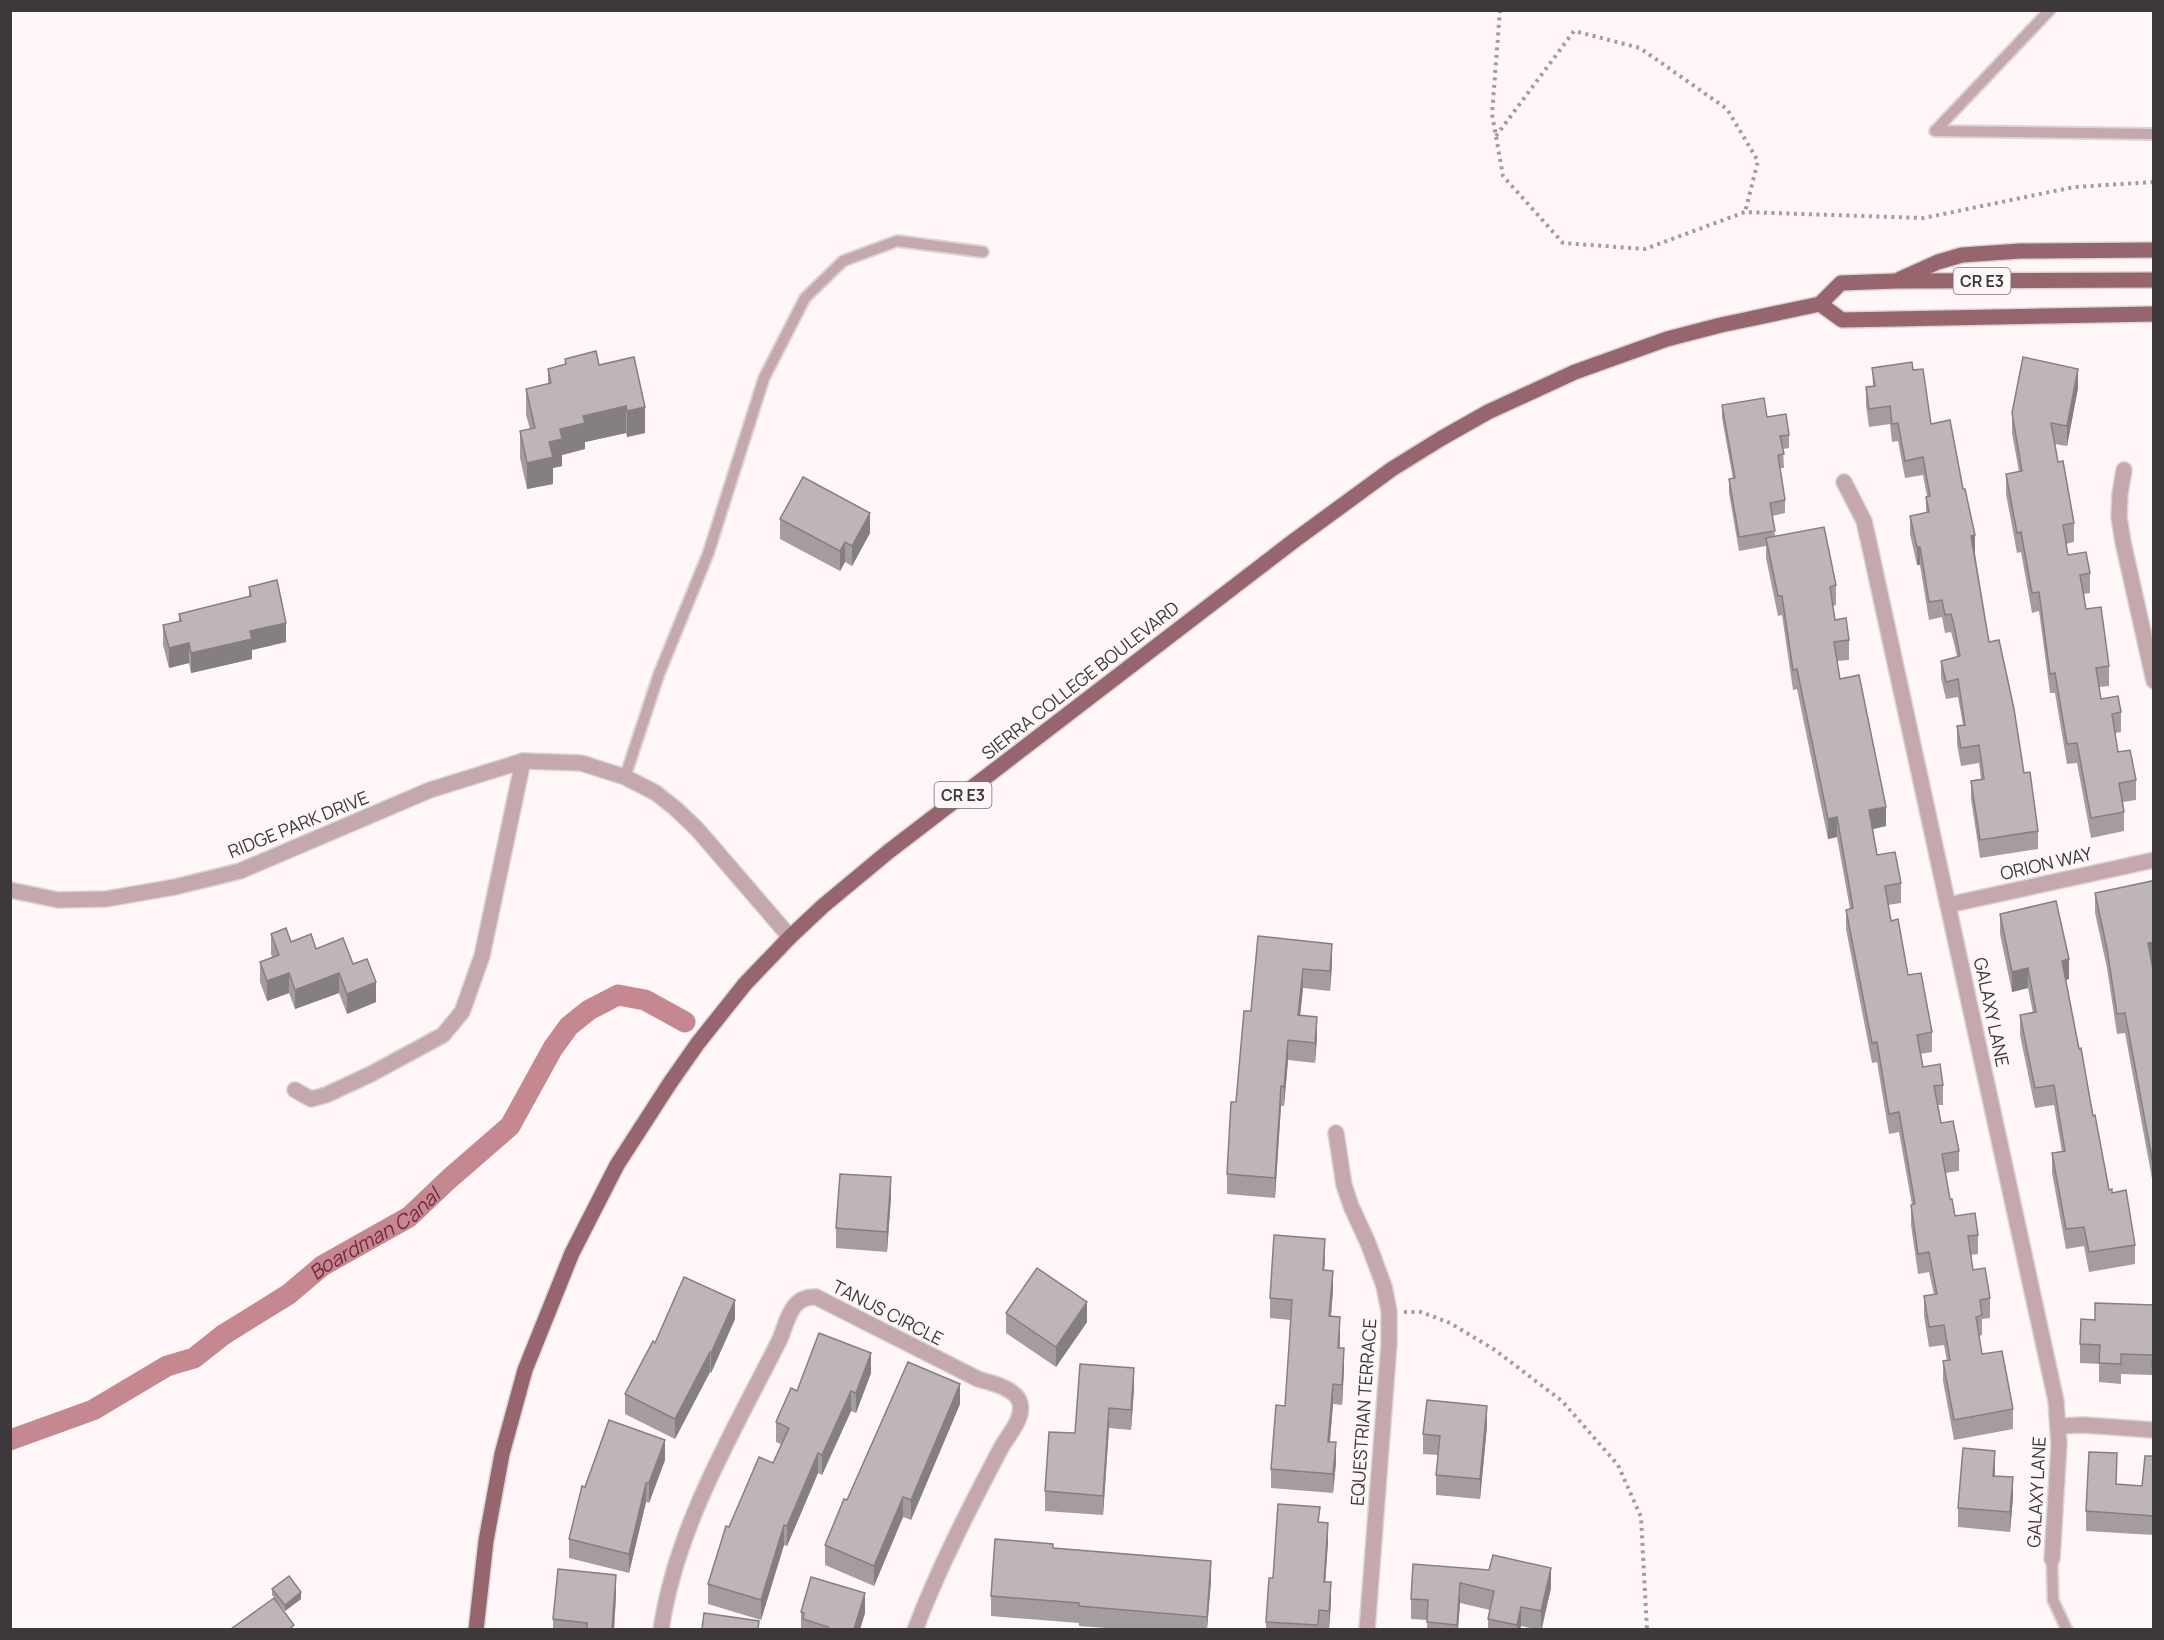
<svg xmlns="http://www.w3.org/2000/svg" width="2164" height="1640" font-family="Manrope,sans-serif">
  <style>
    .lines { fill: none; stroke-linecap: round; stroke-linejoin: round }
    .canal { stroke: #c58891; stroke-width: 21 }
    .service-casing { stroke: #dbd4d5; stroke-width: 14 }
    .minor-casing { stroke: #dbd4d5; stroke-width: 18 }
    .primary-casing { stroke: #dbd4d5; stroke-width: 18 }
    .path { stroke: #a29c9d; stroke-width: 4; stroke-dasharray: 3 4.5; stroke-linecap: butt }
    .service { stroke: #c5a8ac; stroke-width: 10 }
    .minor { stroke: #c5a8ac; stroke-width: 15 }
    .primary { stroke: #96656d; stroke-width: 15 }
    .wall { fill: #a49c9d }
    .shaded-wall { fill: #867f80 }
    .building { fill: #bfb5b7; stroke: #867f80; stroke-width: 1.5 }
    .labels { text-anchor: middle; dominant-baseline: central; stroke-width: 4.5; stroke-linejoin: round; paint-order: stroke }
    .shield { fill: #fef6f7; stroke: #777273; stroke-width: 1.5 }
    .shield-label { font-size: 16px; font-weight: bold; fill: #3d393a }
    .street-label { font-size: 18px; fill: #3d393a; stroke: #fef6f7 }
    .water-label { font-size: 20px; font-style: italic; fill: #742a3b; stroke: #fef6f7 }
  </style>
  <rect width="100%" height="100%" fill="#fef6f7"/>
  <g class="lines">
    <path class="canal" id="s1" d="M10,1440L93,1410L167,1366L194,1358L223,1335L289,1294L322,1266L409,1217L449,1179L510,1126L553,1048L569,1026L589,1010L618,995L645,1000L685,1022"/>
    <defs>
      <g id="service">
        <polyline points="2050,10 1935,131 2154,134"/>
        <polyline points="625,777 659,674 708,554 764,378 805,298 843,261 897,241 983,252"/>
        <polyline points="2052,1559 2053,1600 2067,1630"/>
      </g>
      <g id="minor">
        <polyline points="2124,470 2120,494 2119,517 2123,542 2154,681"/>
        <polyline points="1844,482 1864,521 1869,543 2056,1401 2059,1445 2052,1559"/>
        <polyline points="10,890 58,900 106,899 175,887 240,871 430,790 523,761 581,763 625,777 656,793 676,809 697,829 790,937"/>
        <polyline points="1948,905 2154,860"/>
        <polyline points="295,1090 311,1099 326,1095 371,1074 443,1035 462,1012 482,956 523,761"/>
        <polyline points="1336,1133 1344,1185 1351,1206 1368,1243 1384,1286 1389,1311 1389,1344 1367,1630"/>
        <polyline points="2059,1426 2084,1425 2154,1430"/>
        <path d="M661,1630C676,1526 734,1431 780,1339C788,1319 791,1296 816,1297L978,1379C991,1383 1016,1388 1020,1403C1024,1419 1008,1435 1001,1448C971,1505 938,1569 915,1630"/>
      </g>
      <g id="primary">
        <polyline points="1900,279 1938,262 1962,255 2020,251 2154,250"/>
        <polyline points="1820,304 1842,320 2154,314"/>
        <polyline points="476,1630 486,1541 502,1454 525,1370 572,1253 617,1165 670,1083 698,1043 745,984 790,937 823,906 888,852 1295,540 1392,469 1442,438 1488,412 1575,372 1667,339 1721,325 1820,304 1841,283 1896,281 2154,280"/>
      </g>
    </defs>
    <use href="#service" class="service-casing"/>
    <use href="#minor" class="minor-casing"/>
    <use href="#primary" class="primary-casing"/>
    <g class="path">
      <polyline points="1500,10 1492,114 1503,176 1563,243 1645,249 1745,212 1924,218 2074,187 2154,182"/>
      <polyline points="1496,136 1574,31 1640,48 1727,109 1758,161 1745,212"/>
      <polyline points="1404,1312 1421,1312 1450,1323 1495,1350 1562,1401 1618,1465 1641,1517 1647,1630"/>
    </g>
    <use href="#service" class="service"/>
    <use href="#minor" class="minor"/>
    <use href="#primary" class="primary"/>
  </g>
  <g class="wall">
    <polygon points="565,359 599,365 645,433 627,437 626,433 585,442 585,449 562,455 562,466 553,468 553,484 527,489 520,458 520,431 530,429 526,415 526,389 548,384 548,369 565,365"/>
    <polygon points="1872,368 1913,370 1931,424 1975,553 1989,642 2024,773 2038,831 2038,849 1980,858 1971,799 1971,781 1981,779 1979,763 1961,766 1957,744 1957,726 1963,725 1958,697 1946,699 1941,678 1941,661 1957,657 1954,643 1951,632 1945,633 1942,617 1929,620 1920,565 1917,565 1910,534 1910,516 1926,513 1926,497 1927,496 1923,475 1905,478 1898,441 1892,442 1890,424 1869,427 1866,405 1866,387 1873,386"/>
    <polygon points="2078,388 2067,446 2055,444 2058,462 2074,523 2074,542 2066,544 2068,555 2090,573 2090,593 2084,594 2086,609 2109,666 2109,686 2099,687 2101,699 2121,712 2121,732 2115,733 2118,752 2136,780 2136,800 2123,802 2124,812 2124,831 2091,838 2077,763 2067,764 2055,693 2050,693 2039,611 2032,613 2021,552 2017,553 2006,494 2006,474 2019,472 2012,433 2012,413"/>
    <polygon points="1722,405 1767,417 1789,435 1789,448 1783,449 1784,468 1780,468 1785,500 1785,513 1772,516 1775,536 1836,585 1836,605 1833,606 1835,620 1849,640 1849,660 1837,661 1840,679 1886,826 1873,829 1877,855 1901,883 1901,903 1888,905 1891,921 1908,975 1932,1032 1932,1052 1920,1054 1923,1067 1943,1085 1943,1105 1938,1105 1941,1123 1959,1151 1959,1171 1945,1173 1950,1199 1955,1216 1978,1235 1978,1254 1971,1255 1973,1270 1990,1298 1990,1318 1982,1319 1982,1335 1979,1336 1982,1354 2013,1409 2013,1429 1954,1440 1943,1381 1943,1361 1947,1361 1944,1345 1929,1347 1924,1316 1924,1296 1934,1295 1929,1272 1918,1274 1911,1225 1911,1205 1912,1205 1899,1132 1889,1134 1877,1062 1872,1063 1846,929 1846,910 1850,909 1837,837 1828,839 1797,689 1793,690 1782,615 1778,616 1766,558 1766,546 1739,551 1729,493 1729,479 1733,479 1722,418"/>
    <polygon points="780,519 870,533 852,566 845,562 840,571 780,539"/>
    <polygon points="249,587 286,642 252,650 252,659 191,673 189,663 169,668 163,645 163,625 179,621 179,614 249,597"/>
    <polygon points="2154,888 2154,961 2151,962 2154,975 2154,1184 2153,1184 2125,1033 2117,1034 2107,968 2095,913 2095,893"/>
    <polygon points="2000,914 2069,979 2066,980 2079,1049 2109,1190 2112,1193 2135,1245 2135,1264 2089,1272 2084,1246 2066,1249 2052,1173 2052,1153 2062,1152 2054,1105 2035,1108 2020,1035 2020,1015 2033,1013 2028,988 2012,992 2000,934"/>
    <polygon points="271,934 353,964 376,1002 347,1014 339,993 295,1009 289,993 267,1001 260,982 260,962 272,957 271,954"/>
    <polygon points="1258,936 1332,964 1330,991 1303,988 1300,1015 1317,1037 1315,1063 1288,1060 1284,1106 1281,1106 1275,1198 1227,1194 1227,1174 1236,1102 1251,1011"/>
    <polygon points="891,1197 887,1252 836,1248 836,1228"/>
    <polygon points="1325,1258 1324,1270 1333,1290 1331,1316 1340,1337 1340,1348 1344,1368 1342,1405 1333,1404 1330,1442 1336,1462 1333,1493 1271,1488 1271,1469 1285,1406 1291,1320 1270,1318 1270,1298"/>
    <polygon points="2154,1305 2154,1385 2152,1385 2152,1375 2121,1374 2121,1384 2099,1382 2099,1364 2080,1363 2080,1344"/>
    <polygon points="1006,1313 1087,1322 1056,1367 1006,1333"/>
    <polygon points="735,1319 711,1373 710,1372 675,1439 625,1414 625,1394 655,1343"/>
    <polygon points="871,1373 856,1413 851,1411 822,1475 818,1473 787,1546 784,1545 761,1620 708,1604 708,1584 729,1527 773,1463 781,1444 776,1442 776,1422"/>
    <polygon points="1134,1388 1131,1430 1109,1428 1103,1515 1045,1511 1045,1491 1075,1433"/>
    <polygon points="960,1404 911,1520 903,1517 874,1586 825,1565 825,1545 847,1500"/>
    <polygon points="1487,1426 1480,1499 1436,1495 1436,1475 1438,1455 1423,1454 1423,1434"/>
    <polygon points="2154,1456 2154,1535 2086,1531 2086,1511 2117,1473 2116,1484 2142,1486"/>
    <polygon points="665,1460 649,1503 646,1502 629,1573 569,1558 569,1539 585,1487"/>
    <polygon points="1995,1470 1995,1476 2013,1497 2010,1532 1958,1527 1958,1508"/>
    <polygon points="1320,1522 1328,1542 1325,1582 1331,1602 1329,1629 1266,1629 1266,1622 1273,1578"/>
    <polygon points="1053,1548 1211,1581 1207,1629 1120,1629 1079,1626 1079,1623 991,1616 991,1596"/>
    <polygon points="1413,1564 1551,1588 1542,1629 1535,1629 1521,1626 1520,1629 1488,1629 1488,1619 1490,1610 1460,1603 1458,1629 1427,1629 1427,1620 1411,1619 1411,1599"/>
    <polygon points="272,1589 301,1599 285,1611 272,1595"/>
    <polygon points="616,1595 614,1629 553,1629 553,1619"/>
    <polygon points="801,1612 865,1613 860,1629 801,1629"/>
  </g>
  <g class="shaded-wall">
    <polygon points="2078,369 2078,388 2067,446 2067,426"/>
    <polygon points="626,406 626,433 585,442 585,449 562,455 562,466 553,468 553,484 527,489 527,463 549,442 560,429 583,416"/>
    <polygon points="645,407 645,433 627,437 627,411"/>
    <polygon points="870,513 870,533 852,566 852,546"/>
    <polygon points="1975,535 1975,553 1971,554 1971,536"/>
    <polygon points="845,542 845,562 840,571 840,551"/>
    <rect x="1917" y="547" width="3" height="18"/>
    <polygon points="286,623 286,642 252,650 252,659 191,673 191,653 250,631"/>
    <polygon points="189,643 189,663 169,668 169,648"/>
    <polygon points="1886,807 1886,826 1869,830 1869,810"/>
    <polygon points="1837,817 1837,837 1828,839 1828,819"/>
    <polygon points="2154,942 2154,961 2148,963 2148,943"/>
    <polygon points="1332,944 1332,964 1330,991 1330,971"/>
    <polygon points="2069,959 2069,979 2062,981 2062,961"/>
    <polygon points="2028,968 2028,988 2012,992 2012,972"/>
    <polygon points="1303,969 1303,988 1298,1035 1298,1015"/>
    <polygon points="289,973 289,993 267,1001 267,981"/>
    <polygon points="339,973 339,993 295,1009 295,990"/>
    <polygon points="376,982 376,1002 347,1014 347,994"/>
    <polygon points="1317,1017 1317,1037 1315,1063 1315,1043"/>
    <polygon points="1288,1040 1288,1060 1284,1106 1284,1087"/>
    <polygon points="1281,1086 1281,1106 1275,1198 1275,1178"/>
    <polygon points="891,1177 891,1197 887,1252 887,1232"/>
    <polygon points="1325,1239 1325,1258 1323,1289 1323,1270"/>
    <polygon points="1333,1271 1333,1290 1329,1336 1329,1316"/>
    <polygon points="735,1300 735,1319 711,1373 711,1353"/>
    <polygon points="1087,1302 1087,1322 1056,1367 1056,1347"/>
    <polygon points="1340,1317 1340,1337 1338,1368 1338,1348"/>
    <polygon points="1344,1348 1344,1368 1342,1405 1342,1385"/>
    <polygon points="710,1352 710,1372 675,1439 675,1419"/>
    <polygon points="871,1353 871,1373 856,1413 856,1393"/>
    <polygon points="1134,1368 1134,1388 1131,1430 1131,1410"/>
    <polygon points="960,1384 960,1404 911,1520 911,1500"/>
    <polygon points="1333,1384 1333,1404 1328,1461 1328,1442"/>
    <polygon points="851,1391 851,1411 822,1475 822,1455"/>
    <polygon points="1487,1406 1487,1426 1480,1499 1480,1479"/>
    <polygon points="1109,1408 1109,1428 1103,1515 1103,1496"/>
    <polygon points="665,1440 665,1460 649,1503 649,1483"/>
    <polygon points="1336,1442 1336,1462 1333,1493 1333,1474"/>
    <polygon points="1995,1451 1995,1470 1993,1495 1993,1476"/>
    <polygon points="818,1453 818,1473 787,1546 787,1526"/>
    <polygon points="2013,1477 2013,1497 2010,1532 2010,1512"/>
    <polygon points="646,1483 646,1502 629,1573 629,1554"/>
    <polygon points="903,1497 903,1517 874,1586 874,1566"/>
    <polygon points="1328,1523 1328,1542 1324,1602 1324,1582"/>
    <polygon points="784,1525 784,1545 761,1620 761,1600"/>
    <polygon points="1211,1561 1211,1581 1207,1629 1207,1617"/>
    <polygon points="1551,1568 1551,1588 1541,1629 1541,1611"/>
    <polygon points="616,1575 616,1595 614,1629 612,1629"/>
    <polygon points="1331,1582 1331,1602 1329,1629 1329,1611"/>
    <polygon points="1460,1583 1460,1603 1458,1629 1457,1629"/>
    <polygon points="301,1592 301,1599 285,1611 285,1605"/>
    <polygon points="865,1593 865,1613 860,1629 854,1629"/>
    <polygon points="1521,1607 1521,1626 1520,1629 1517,1629 1517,1625"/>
  </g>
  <g class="building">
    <polygon points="596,351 599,365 634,357 645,407 627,411 626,406 583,416 585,423 560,429 562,439 549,442 553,457 527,463 520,431 535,428 526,389 551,383 548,369 566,364 565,359"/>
    <polygon points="2023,357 2078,369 2067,426 2051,423 2058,462 2063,461 2074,523 2063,525 2068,555 2086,552 2090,573 2080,575 2086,609 2101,607 2109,666 2096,668 2101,699 2118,696 2121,712 2112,714 2118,752 2130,750 2136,780 2119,783 2124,812 2091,818 2077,743 2067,744 2055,673 2050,674 2039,592 2032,593 2021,532 2017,533 2006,474 2022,471 2012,413"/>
    <polygon points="1912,362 1913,370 1923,369 1931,424 1950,420 1963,489 1965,489 1975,535 1971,536 1989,642 1999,640 2014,709 2024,773 2030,772 2038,831 1980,840 1971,781 1984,779 1979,745 1961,748 1957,726 1965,725 1958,679 1946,682 1941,661 1960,656 1954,625 1951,614 1945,615 1942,600 1929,602 1920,547 1917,547 1910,516 1929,512 1926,497 1930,496 1923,457 1905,461 1898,423 1892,424 1890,406 1869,409 1866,387 1875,386 1872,368"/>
    <polygon points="1764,398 1767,417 1786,414 1789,435 1780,436 1784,454 1778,455 1785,500 1770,503 1775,531 1739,537 1729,479 1735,478 1722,405"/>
    <polygon points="803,477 870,513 852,546 845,542 840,551 780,519"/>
    <polygon points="1824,527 1836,585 1830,587 1835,620 1846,618 1849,640 1834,642 1840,679 1859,675 1886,807 1869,810 1877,855 1895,852 1901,883 1885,886 1891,921 1898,919 1908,975 1921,973 1932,1032 1917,1035 1923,1067 1940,1064 1943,1085 1934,1086 1941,1123 1953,1121 1959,1151 1942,1154 1950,1199 1952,1199 1955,1216 1975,1213 1978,1235 1968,1236 1973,1270 1985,1268 1990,1298 1980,1300 1982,1315 1976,1317 1982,1354 2002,1351 2013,1409 1954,1420 1943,1361 1950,1360 1944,1325 1929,1327 1924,1296 1937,1294 1929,1252 1918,1254 1911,1205 1915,1204 1899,1112 1889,1114 1877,1042 1872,1043 1846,910 1853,908 1837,817 1828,819 1797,669 1793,670 1782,596 1778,596 1766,538"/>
    <polygon points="277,580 286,623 250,631 252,639 191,653 189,643 169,648 163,625 181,621 179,614 251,596 249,587"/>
    <polygon points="2152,881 2154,888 2154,942 2148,943 2154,975 2154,1164 2153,1164 2125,1013 2117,1014 2107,949 2095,893"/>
    <polygon points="2056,901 2069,959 2062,961 2079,1049 2081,1048 2093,1116 2095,1115 2109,1190 2112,1189 2112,1193 2126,1190 2135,1245 2089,1252 2084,1227 2066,1229 2052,1153 2065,1151 2054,1085 2035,1088 2020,1015 2036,1012 2028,968 2012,972 2000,914"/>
    <polygon points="286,928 291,942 311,934 316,949 343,938 353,964 367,959 376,982 347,994 339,973 295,990 289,973 267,981 260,962 279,955 271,934"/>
    <polygon points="1258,936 1332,944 1330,971 1303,969 1298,1015 1317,1017 1315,1043 1288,1040 1284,1087 1281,1086 1275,1178 1227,1174 1231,1102 1236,1102 1244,1011 1251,1011"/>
    <polygon points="840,1174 891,1177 887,1232 836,1228"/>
    <polygon points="1274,1235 1325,1239 1323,1270 1333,1271 1329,1316 1340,1317 1338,1348 1344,1348 1342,1385 1333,1384 1328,1442 1336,1442 1333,1474 1271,1469 1276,1405 1285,1406 1292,1300 1270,1298"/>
    <polygon points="1037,1268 1087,1302 1056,1347 1006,1313"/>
    <polygon points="684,1277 735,1300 711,1353 710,1352 675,1419 625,1394 653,1341 655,1343"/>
    <polygon points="2095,1303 2154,1305 2154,1366 2152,1366 2153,1355 2121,1354 2121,1364 2099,1363 2100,1345 2080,1344 2081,1319 2095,1320"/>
    <polygon points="819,1333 871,1353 856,1393 851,1391 822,1455 818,1453 787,1526 784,1525 761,1600 708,1584 726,1526 729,1527 759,1457 773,1463 789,1428 776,1422 791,1388 797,1391"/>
    <polygon points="908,1362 960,1384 911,1500 903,1497 874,1566 825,1545 844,1499 847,1500"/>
    <polygon points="1080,1364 1134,1368 1131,1410 1109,1408 1103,1496 1045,1491 1049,1432 1075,1433"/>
    <polygon points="1427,1400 1487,1406 1480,1479 1436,1475 1440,1436 1423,1434"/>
    <polygon points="609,1420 665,1440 649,1483 646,1483 629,1554 569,1539 582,1486 585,1487"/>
    <polygon points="1963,1448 1995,1451 1993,1476 2013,1477 2010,1512 1958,1508"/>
    <polygon points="2089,1452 2117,1453 2116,1484 2142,1486 2145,1456 2154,1456 2154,1516 2086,1511"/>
    <polygon points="1278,1504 1320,1507 1318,1522 1328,1523 1324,1582 1331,1582 1329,1611 1319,1610 1318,1625 1266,1622 1269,1578 1273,1578"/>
    <polygon points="995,1539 1053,1544 1053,1548 1211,1561 1207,1617 1079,1606 1079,1603 991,1596"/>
    <polygon points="1493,1555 1551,1568 1541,1611 1521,1607 1517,1625 1488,1619 1494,1591 1460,1583 1457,1625 1427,1622 1428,1600 1411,1599 1413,1564 1489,1570"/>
    <polygon points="558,1569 616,1575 612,1629 587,1629 587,1623 553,1619"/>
    <polygon points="289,1576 301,1592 285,1605 272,1589"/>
    <polygon points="811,1577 865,1593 854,1629 828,1629 828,1627 803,1619 804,1613 801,1612"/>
    <polygon points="274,1598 294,1625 289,1629 231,1629"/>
    <polygon points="704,1613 759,1621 758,1629 702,1629"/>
  </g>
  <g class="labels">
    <g class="shield">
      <rect x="1953.5" y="268" width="57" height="26" rx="4.5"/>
      <rect x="934.5" y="782" width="57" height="26" rx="4.5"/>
    </g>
    <g class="shield-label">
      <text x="1982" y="281">CR E3</text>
      <text x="963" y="795">CR E3</text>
    </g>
    <g class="street-label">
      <text transform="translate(1080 680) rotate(-38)">SIERRA COLLEGE BOULEVARD</text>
      <text transform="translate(298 824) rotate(-22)">RIDGE PARK DRIVE</text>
      <text transform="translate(2046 863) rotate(-13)">ORION WAY</text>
      <text transform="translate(1992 1012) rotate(78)">GALAXY LANE</text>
      <text transform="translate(888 1312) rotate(27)">TANUS CIRCLE</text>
      <text transform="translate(1363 1412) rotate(-86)">EQUESTRIAN TERRACE</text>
      <text transform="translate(2036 1492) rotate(-87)">GALAXY LANE</text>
    </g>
    <g class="water-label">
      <text stroke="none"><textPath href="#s1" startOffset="422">Boardman Canal</textPath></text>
    </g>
  </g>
  <rect width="2164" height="1640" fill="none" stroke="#3d393a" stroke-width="24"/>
</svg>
